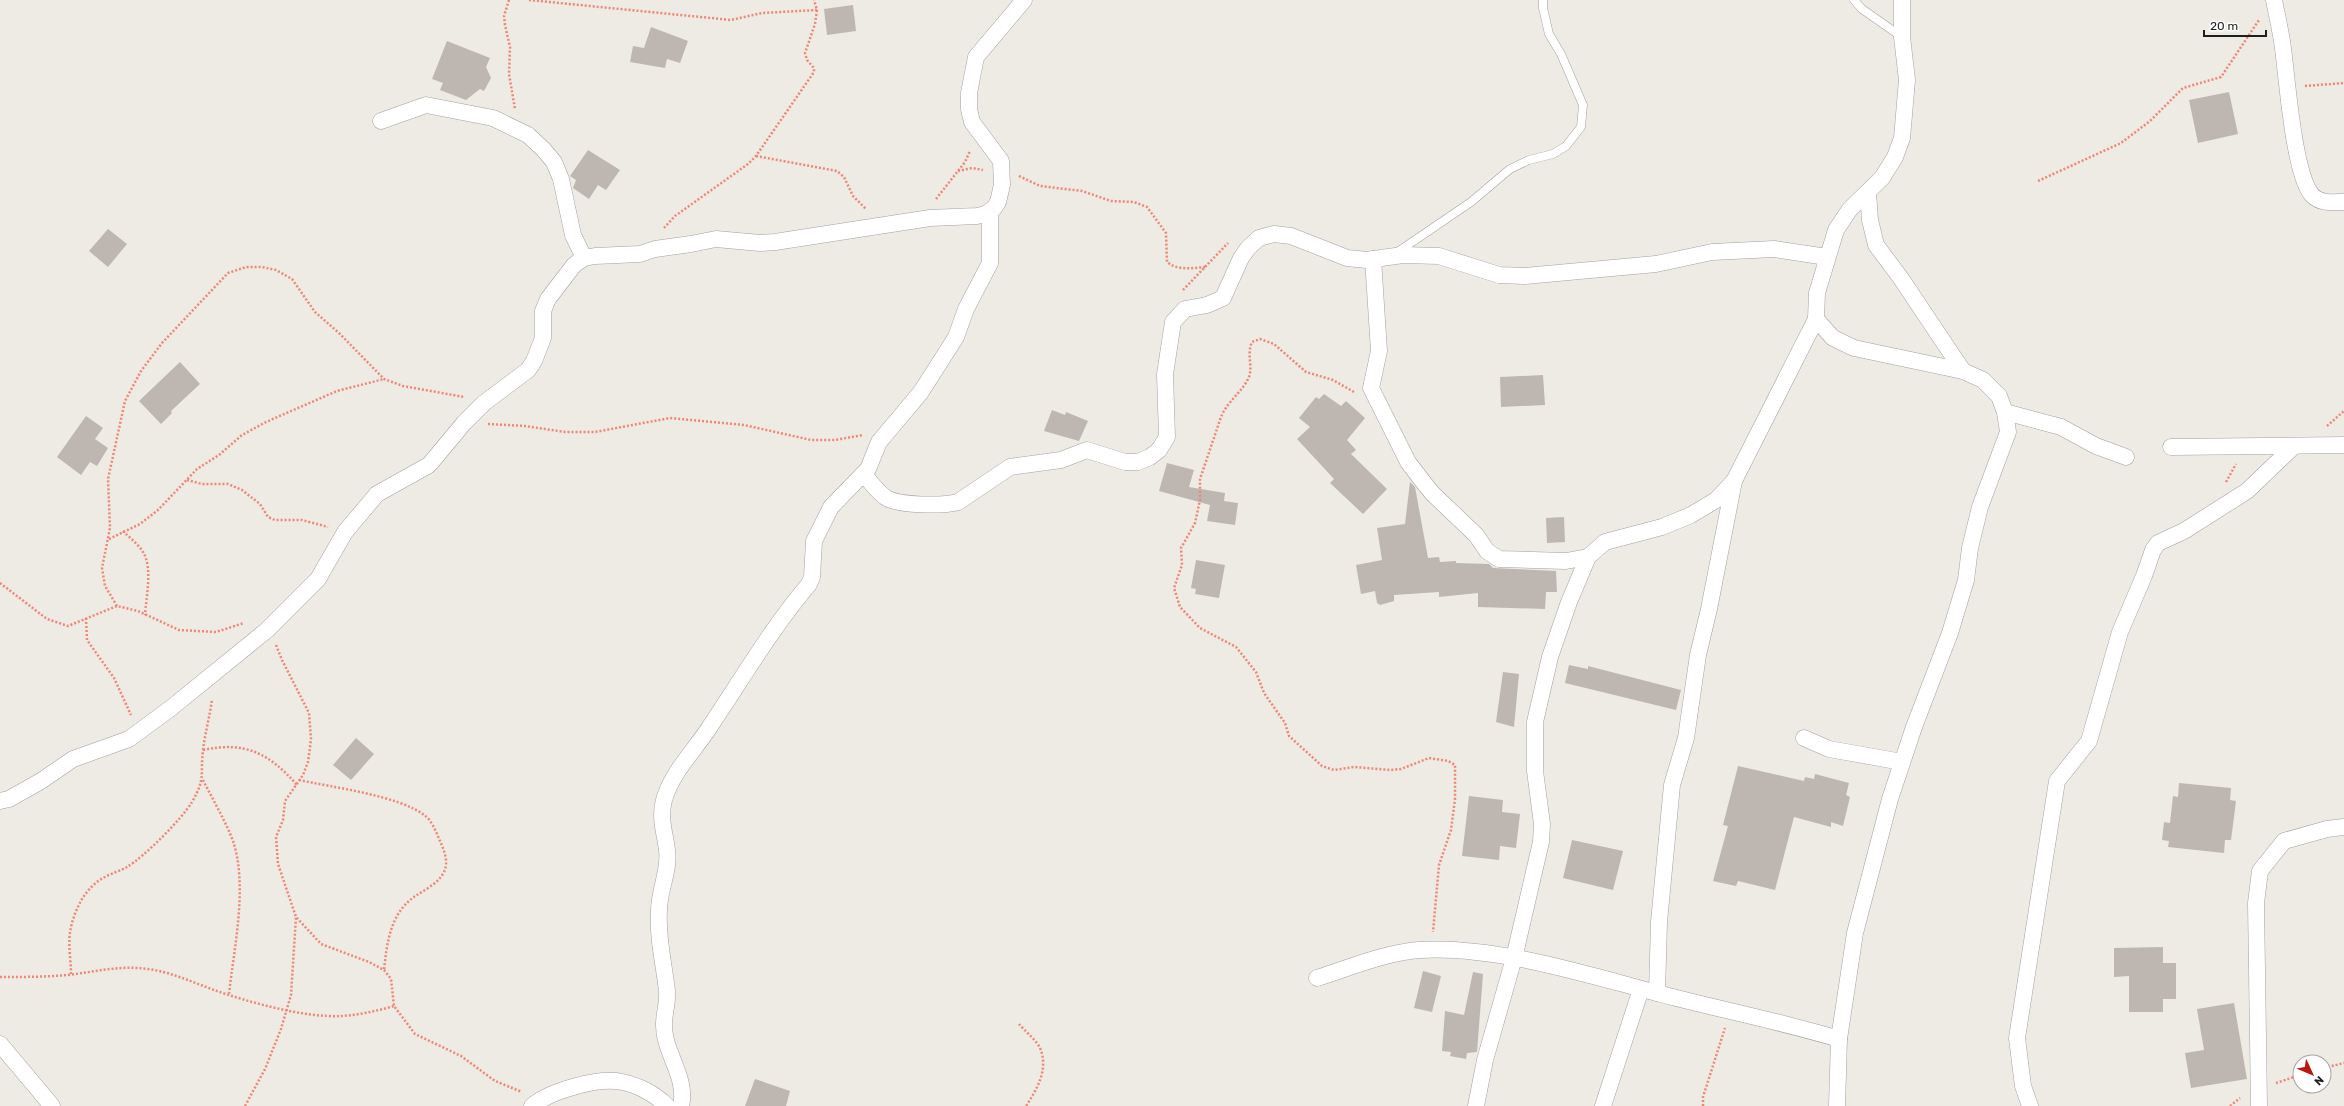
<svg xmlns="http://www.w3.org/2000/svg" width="2344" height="1106" font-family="Rubik,sans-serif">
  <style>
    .building { fill: #beb7b1 }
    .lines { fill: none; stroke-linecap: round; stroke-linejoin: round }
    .lane-casing { stroke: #a2a2a2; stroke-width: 9 }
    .street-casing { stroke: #a2a2a2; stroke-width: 17 }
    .path { stroke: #f08674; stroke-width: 2.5; stroke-dasharray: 2 2; stroke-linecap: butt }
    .lane { stroke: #fff; stroke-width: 8 }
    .street { stroke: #fff; stroke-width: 16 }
  </style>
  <rect width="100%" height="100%" fill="#eeebe4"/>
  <g class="building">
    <polygon points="853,5 856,31 827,35 824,9"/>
    <polygon points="651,27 688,41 680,63 667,59 665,68 630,62 633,46 644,48"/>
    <polygon points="447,41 490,58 486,67 491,78 484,91 480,89 466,100 440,90 443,83 432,79"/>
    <polygon points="2229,92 2238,134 2198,143 2189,100"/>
    <polygon points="588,150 620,170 606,190 598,185 589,199 573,188 576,180 570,176"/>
    <polygon points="108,229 127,244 108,267 89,251"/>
    <polygon points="180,362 200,384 171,411 172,413 161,424 139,401"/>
    <polygon points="1543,375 1545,405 1501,407 1500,377"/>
    <polygon points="1324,394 1341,406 1346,401 1365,418 1347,440 1356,450 1351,454 1387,489 1363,514 1330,483 1334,479 1297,439 1310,427 1299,418 1316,397 1319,399"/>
    <polygon points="1052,410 1065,415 1066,412 1088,421 1079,441 1044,431"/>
    <polygon points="86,416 103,428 95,439 108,448 97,466 90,462 81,475 57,457"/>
    <polygon points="1167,463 1194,470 1189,487 1225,493 1224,501 1238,503 1235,525 1207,521 1210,505 1159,491"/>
    <polygon points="1410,482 1415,487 1428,558 1439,557 1440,562 1456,561 1456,563 1489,564 1493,568 1556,571 1557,592 1546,592 1545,609 1478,607 1478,593 1439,597 1439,592 1394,595 1394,601 1380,605 1377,603 1375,591 1361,594 1356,565 1382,560 1377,528 1405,524"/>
    <polygon points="1564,517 1565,542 1547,543 1546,518"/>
    <polygon points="1196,560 1225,565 1219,598 1195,594 1196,589 1191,588"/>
    <polygon points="1569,665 1588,669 1588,666 1681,690 1676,710 1565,683"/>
    <polygon points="1503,672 1519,674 1514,727 1496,722"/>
    <polygon points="356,738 374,754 351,780 333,765"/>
    <polygon points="1738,766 1804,781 1805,777 1814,779 1815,774 1849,783 1846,795 1850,797 1843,826 1831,822 1831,827 1794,817 1775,890 1738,881 1736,886 1713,881 1728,826 1723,825"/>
    <polygon points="2179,783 2231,788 2230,800 2236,801 2231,840 2225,840 2224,853 2168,847 2169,841 2162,840 2164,822 2170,823 2173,796 2178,797"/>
    <polygon points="1469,796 1503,800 1502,812 1520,814 1516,848 1500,846 1499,860 1462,856"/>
    <polygon points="1572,840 1623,851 1613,890 1563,878"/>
    <polygon points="2163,947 2163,963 2176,963 2176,999 2163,999 2163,1012 2129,1012 2129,976 2114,977 2114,948"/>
    <polygon points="1423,971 1441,976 1432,1012 1414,1008"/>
    <polygon points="1473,972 1483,974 1477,1052 1467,1053 1466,1059 1450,1056 1451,1052 1442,1051 1445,1011 1464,1015"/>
    <polygon points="2234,1003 2247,1079 2191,1088 2185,1053 2204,1050 2197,1009"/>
    <polygon points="755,1079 790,1091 786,1106 745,1106"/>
  </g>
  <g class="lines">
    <defs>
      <g id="lane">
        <polyline points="1854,0 1862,9 1902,37"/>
        <polyline points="1396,253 1471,202 1510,169 1529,160 1553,154 1566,146 1581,127 1583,105 1561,54 1549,34 1543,8 1543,0"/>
      </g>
      <g id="street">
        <path d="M2274,0C2277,16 2281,32 2283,48C2287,79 2294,175 2312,195C2320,204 2334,202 2344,202"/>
        <polyline points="381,121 426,105 493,118 528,135 544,150 554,162 561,179 573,235 584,258"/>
        <polyline points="1868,193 1870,220 1876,245 1900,277 1963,371"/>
        <polyline points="1373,259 1379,351 1371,388 1408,462 1424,483 1433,494 1476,535 1487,551 1499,559 1566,561 1588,557"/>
        <polyline points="2005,412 2061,427 2096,446 2126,457"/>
        <polyline points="2171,447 2344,445"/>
        <path d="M864,474C870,482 877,491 885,497C898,506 943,506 958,502L1010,467L1061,460L1087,450L1125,462H1138L1150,457L1159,450L1167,437L1165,374L1173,322L1185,309L1207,305L1223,298L1241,258L1248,248L1259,238L1274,234L1291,236L1347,258L1367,260L1403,255L1439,256L1499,275L1525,276L1656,264L1712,252L1774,249L1827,257"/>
        <polyline points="1804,738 1829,749 1902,762"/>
        <polyline points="0,801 9,799 41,781 73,759 129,739 171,708 267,630 318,579 345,532 377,494 429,465 464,423 484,403 528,370 534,361 543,338 543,311 548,299 574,265 584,258 595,256 640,254 655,249 691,244 716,239 760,243 775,242 930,218 977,216 986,214 994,208 998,202 1002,185 1001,161 972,122 969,109 969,93 976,57 1024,0"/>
        <path d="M1317,978C1349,968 1384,953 1419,950C1492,945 1585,974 1657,993C1717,1009 1779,1021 1839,1039"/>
        <polyline points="1657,993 1659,922 1672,785 1686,738 1698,655 1709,609 1734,481"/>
        <polyline points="0,1044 52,1106"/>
        <path d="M532,1106C550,1091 598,1077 622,1082C638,1085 655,1094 667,1106"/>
        <path d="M681,1106C688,1077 663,1052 664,1024C664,1013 668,1003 667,991C664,964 657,937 659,910C659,890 670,870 667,850C665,833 659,818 664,800C672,772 694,751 709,728C742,679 771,629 809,584L812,577L814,541L831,507L868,469L879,442L921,392L956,337L966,309L990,263V212"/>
        <polyline points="1476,1106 1485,1060 1514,958 1541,842 1542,824 1535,771 1535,722 1550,657 1569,602 1588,557 1605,542 1662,527 1691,515 1716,500 1734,481 1816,319"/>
        <polyline points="1603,1106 1641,989"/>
        <polyline points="1837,1106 1839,1039 1855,933 1890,799 1914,727 1950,633 1966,580 1970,548 1980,507 2008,432 2005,412 1999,396 1983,380 1963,371 1854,348 1833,338 1816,319 1817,293 1836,230 1850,209 1882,178 1895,157 1902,138 1907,80 1902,37 1902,0"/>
        <polyline points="2030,1106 2023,1086 2017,1038 2057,781 2089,741 2120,632 2144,576 2153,550 2158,543 2184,531 2247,491 2294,446"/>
        <polyline points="2259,1106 2256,903 2260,871 2284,841 2327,829 2344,827"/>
      </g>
    </defs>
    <use href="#lane" class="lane-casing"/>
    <use href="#street" class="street-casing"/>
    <g class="path">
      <polyline points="509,0 504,16 505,25 510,47 509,74 515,109"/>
      <polyline points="529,0 731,20 762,13 817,10"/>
      <polyline points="2305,86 2344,83"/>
      <polyline points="756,156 837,171 844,177 853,196 866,209"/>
      <polyline points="958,171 972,168 983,170"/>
      <path d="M1019,176L1040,186L1082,191L1111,201L1134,202L1147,207L1166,233L1167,262C1178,271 1192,268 1206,267"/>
      <polyline points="2038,181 2121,143 2150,121 2183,88 2221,77 2259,20"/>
      <polyline points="936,199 965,162 970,151"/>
      <polyline points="664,228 675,216 748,164 756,156 814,72 814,68 807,60 805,53 815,24 817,10 814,0"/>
      <polyline points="1183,290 1228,243"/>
      <path d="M1354,392L1333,380L1306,372L1274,344L1260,339L1252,342C1246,355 1254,369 1248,379C1241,393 1227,402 1221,417L1200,479V500L1195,523L1181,548L1182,565L1174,588L1180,607L1200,628L1236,647L1256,672L1264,693L1285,723L1289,736L1322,766L1334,770L1354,767L1390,770L1401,769L1429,758L1448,761L1455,765V799L1451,830L1439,865L1433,932"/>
      <polyline points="488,424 525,426 565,432 595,432 670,418 744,425 811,440 835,440 863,435"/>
      <polyline points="2327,426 2344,411"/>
      <polyline points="187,480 202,484 228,484 242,490 260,504 268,517 275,520 302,520 328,527"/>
      <polyline points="2226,482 2236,464"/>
      <path d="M123,531C130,538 138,544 143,552C153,568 146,597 145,615"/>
      <polyline points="109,539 140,524 158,510 197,469 219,455 242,435 266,422 337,391 384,379"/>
      <polyline points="0,583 47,619 68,626 117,606 138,611 179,630 216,632 244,623"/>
      <polyline points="117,606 105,586 102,568 110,528 108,479 125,401 141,371 162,343 228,273 246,267 262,267 276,270 292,279 315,312 339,333 384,379 403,386 464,397"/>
      <polyline points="86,618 87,640 114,678 131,715"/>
      <polyline points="276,645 282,660 309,713 311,739 308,762 303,775 285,801 283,820 276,837 278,864 296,917 321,944 369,962 384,970 391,979 394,1006 415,1034 461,1056 495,1081 522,1092"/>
      <path d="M203,750C245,741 269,753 297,785"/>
      <path d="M203,780C213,800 225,820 233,841C248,885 234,948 229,994"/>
      <path d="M299,780C331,787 400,796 424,815C432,820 436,832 440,841C444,850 449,862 444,872C438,884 424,890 414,897C390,914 387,943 384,970"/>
      <path d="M71,974C71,961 68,945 70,932C74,910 85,887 105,877C112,873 120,871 127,867C144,857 182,819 192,802C206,778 200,775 203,750C205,733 210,716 212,699"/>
      <path d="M0,977C22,977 45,977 67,975C95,972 119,965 148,969C171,972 192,982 214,990C248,1002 305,1018 341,1016C359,1015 376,1011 394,1006"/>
      <path d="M1019,1024C1025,1031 1036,1040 1040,1048C1049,1069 1037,1089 1026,1106"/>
      <polyline points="2324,1068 2344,1063"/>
      <polyline points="2276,1083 2300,1075"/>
      <polyline points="245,1106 265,1069 281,1029 291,995 296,917"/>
      <polyline points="1703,1106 1703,1097 1725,1028"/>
      <polyline points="2230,1106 2240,1098"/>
    </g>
    <use href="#lane" class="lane"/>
    <use href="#street" class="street"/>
  </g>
  <g transform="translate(2312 1074) rotate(134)"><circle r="19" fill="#ffffff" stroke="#a5a5a5"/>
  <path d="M0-3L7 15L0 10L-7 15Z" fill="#bd160e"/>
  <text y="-6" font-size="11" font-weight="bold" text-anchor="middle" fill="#1e1e1e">N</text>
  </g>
  <path d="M2204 30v6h62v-6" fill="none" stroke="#1e1e1e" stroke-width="2"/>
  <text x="2210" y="30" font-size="12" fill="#1e1e1e" stroke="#ffffff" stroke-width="3" paint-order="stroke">20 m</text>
</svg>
